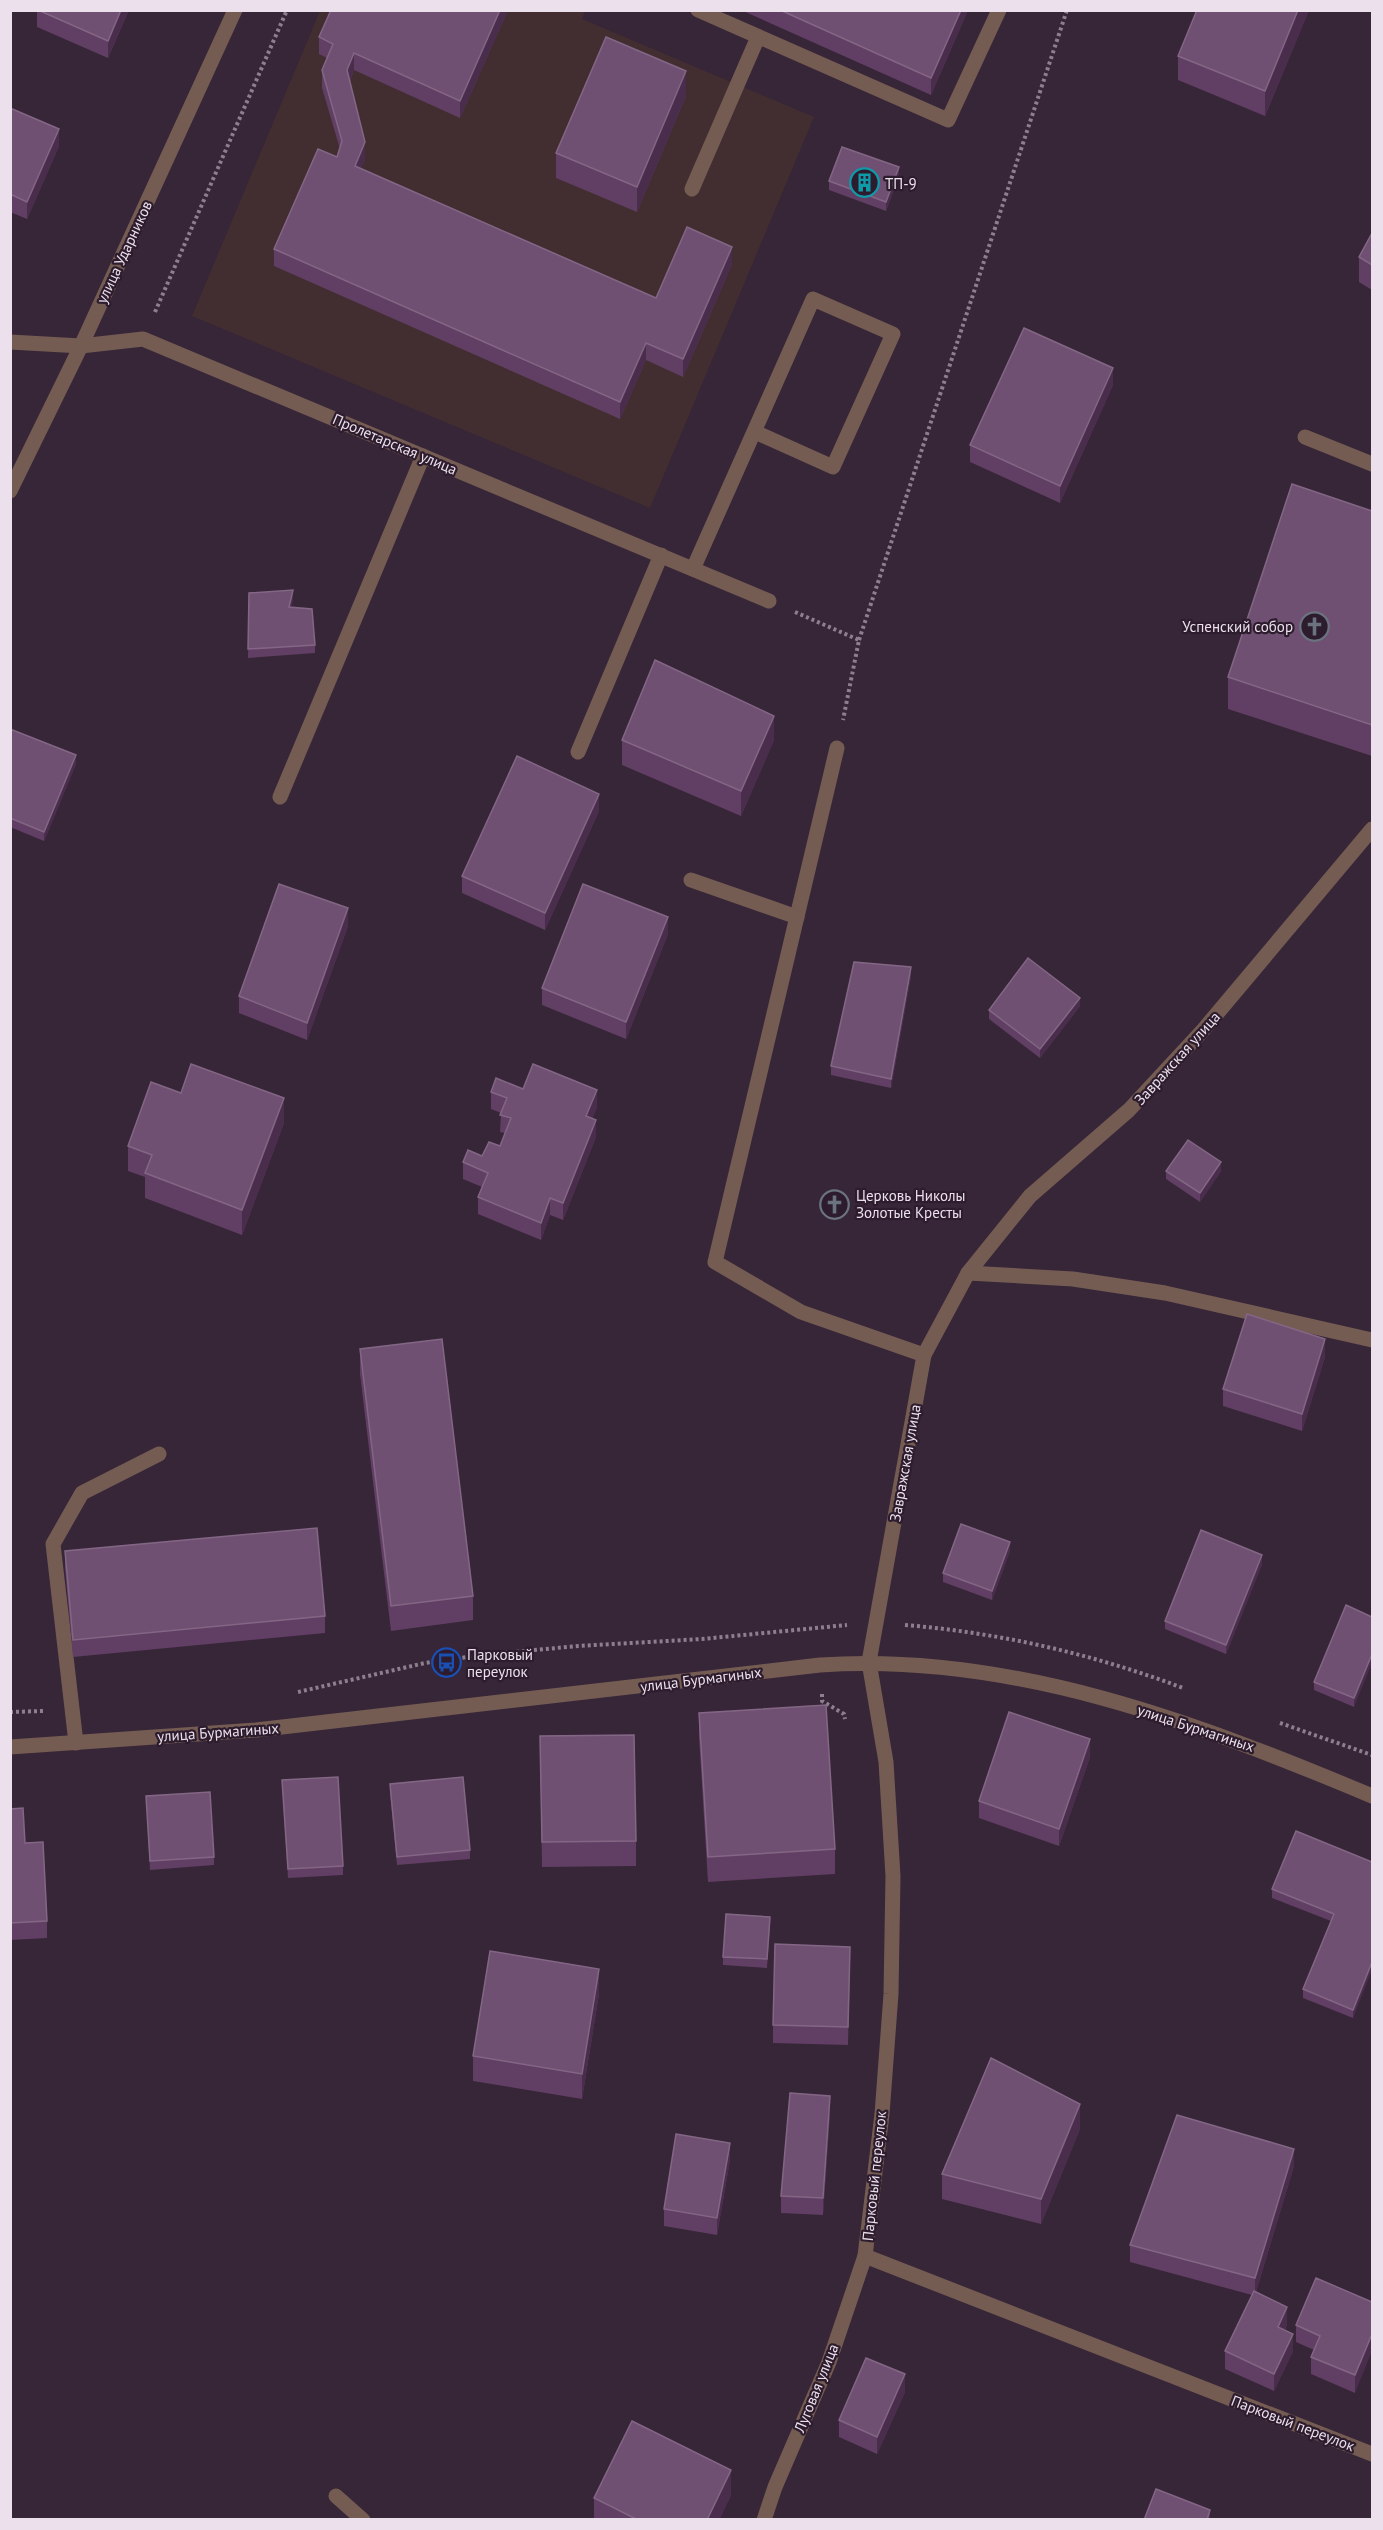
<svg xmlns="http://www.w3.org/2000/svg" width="1383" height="2530" font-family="'PT Sans',sans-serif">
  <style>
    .education { fill: #422e30 }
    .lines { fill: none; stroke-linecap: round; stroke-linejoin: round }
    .path { stroke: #8e7f8f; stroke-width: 4; stroke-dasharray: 3 3; stroke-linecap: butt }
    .service { stroke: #745c52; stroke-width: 15 }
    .minor { stroke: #745c52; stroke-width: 15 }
    .tertiary { stroke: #745c52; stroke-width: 15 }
    .wall { fill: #613e63 }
    .shaded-wall { fill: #4a2d4c }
    .building { fill: #705072; stroke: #836685; stroke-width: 1.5 }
    .labels { text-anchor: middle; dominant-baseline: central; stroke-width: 4.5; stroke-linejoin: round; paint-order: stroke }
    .poi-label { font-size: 15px; fill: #ebe0ec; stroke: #2d1c2d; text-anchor: start }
    .street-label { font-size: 15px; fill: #ebe0ec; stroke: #2d1c2d }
  </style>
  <rect width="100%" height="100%" fill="#372538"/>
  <polygon class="education" points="320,11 585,11 582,19 814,117 650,508 192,316"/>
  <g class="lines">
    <g class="path">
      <polyline points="155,312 287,10"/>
      <polyline points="795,612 859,640 843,720"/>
      <polyline points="859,640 1067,10"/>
      <path d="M905,1625C1001,1633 1093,1654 1183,1688"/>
      <polyline points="298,1692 425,1663 481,1655 578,1646 702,1639 847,1625"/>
      <polyline points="822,1694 822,1701 844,1714 845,1719"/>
      <polyline points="10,1712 43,1711"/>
      <polyline points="1280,1723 1372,1755"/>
    </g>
    <g class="service">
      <polyline points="698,10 948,120 999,10"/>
      <polyline points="692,189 758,37"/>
      <polyline points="693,569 813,299 893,334 833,467 755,432"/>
      <polyline points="837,748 715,1262 801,1312 924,1355"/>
      <polyline points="578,752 661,555"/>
      <polyline points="280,797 423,456"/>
      <polyline points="691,880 797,917"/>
      <polyline points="968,1273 1073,1279 1165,1293 1372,1340"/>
      <polyline points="76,1743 53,1544 82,1493 159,1454"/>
      <polyline points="336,2496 363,2520"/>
    </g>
    <g class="minor">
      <polyline points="10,342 81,346 143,339 769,601"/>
      <polyline points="1305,437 1372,464"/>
      <polyline points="10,491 81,346 235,10"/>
      <polyline points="1372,829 1204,1029 1129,1110 1030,1196 968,1273 924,1355 869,1662 886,1762 893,1876 891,1994 882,2114 865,2256 1372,2454"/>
      <polyline points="764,2520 775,2487 829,2362 865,2256"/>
    </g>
    <path class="tertiary" d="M10,1747L256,1730L820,1665C1012,1652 1198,1723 1372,1796"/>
  </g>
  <g class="wall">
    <polygon points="37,10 129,10 108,58 37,27"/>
    <polygon points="331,10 508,10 460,118 354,70 350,81 365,160 361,168 656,298 732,264 683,377 646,360 620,419 274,266 274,249 337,157 340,149 322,88 322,70 327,58 319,54 319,37"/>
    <polygon points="741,10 968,10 931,95"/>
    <polygon points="1197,10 1309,10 1265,116 1178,80 1178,56"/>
    <polygon points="686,96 637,212 556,178 556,153"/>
    <polygon points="10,108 59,146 27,219 10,212"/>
    <polygon points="899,176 886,211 829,190 829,181"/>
    <polygon points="1372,233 1372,290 1359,282 1359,257"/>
    <polygon points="1113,385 1060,503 970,462 970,445"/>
    <polygon points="1372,511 1372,756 1228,709 1228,677"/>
    <polygon points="249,593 293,599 291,607 315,645 315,653 248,658"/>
    <polygon points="10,729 76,764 44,841 10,827"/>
    <polygon points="622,740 774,740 741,816 622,765"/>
    <polygon points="599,811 545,930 462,893 462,876"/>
    <polygon points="348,926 307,1040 239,1013 239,996"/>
    <polygon points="668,934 626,1039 542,1005 542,988"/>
    <polygon points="911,976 891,1088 831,1075 831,1066"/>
    <polygon points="1080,1006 1040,1058 989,1019 989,1010"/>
    <polygon points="523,1089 597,1107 592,1119 596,1137 563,1220 550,1215 541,1240 478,1214 478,1197 482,1187 463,1179 463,1162 482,1156 500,1146 505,1133 500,1132 501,1113 491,1109 491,1092"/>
    <polygon points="181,1093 284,1123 242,1235 145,1198 145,1177 128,1171 128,1146"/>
    <polygon points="1166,1171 1221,1171 1200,1202 1166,1179"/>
    <polygon points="360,1349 473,1596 473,1620 391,1631 360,1374"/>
    <polygon points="1325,1357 1302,1431 1223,1406 1223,1389"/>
    <polygon points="65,1551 325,1616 325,1633 73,1657 65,1568"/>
    <polygon points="1010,1551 992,1600 943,1582 943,1573"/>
    <polygon points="1262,1564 1226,1654 1165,1629 1165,1621"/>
    <polygon points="1372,1617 1354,1707 1314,1690 1314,1682"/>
    <polygon points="699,1713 835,1849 835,1874 708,1882 699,1737"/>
    <polygon points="540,1736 636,1841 636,1866 542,1867"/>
    <polygon points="1090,1757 1059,1846 979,1818 979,1801"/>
    <polygon points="282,1780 343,1866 343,1875 288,1878"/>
    <polygon points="390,1784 470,1850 470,1859 397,1865 390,1793"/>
    <polygon points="146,1796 214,1857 214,1865 150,1870"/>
    <polygon points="10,1809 25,1843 47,1921 47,1938 10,1940"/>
    <polygon points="1372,1862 1353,2018 1303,1998 1303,1989 1331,1921 1272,1898 1272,1889"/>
    <polygon points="770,1925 767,1968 723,1965 723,1957"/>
    <polygon points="850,1964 848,2045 773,2043 773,2025"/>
    <polygon points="599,1994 582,2099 473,2081 473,2056"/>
    <polygon points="830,2114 823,2215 781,2213 781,2196"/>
    <polygon points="1080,2129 1041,2224 942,2199 942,2174"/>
    <polygon points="730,2160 717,2235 664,2226 664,2209"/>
    <polygon points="1294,2166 1256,2292 1287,2324 1285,2330 1293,2351 1274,2391 1225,2369 1225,2351 1252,2295 1130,2262 1130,2245"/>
    <polygon points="1372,2302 1355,2393 1311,2374 1311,2357 1314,2350 1296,2342 1296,2325"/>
    <polygon points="905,2392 877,2454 839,2437 839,2420"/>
    <polygon points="731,2495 719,2520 594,2520 594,2498"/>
  </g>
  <g class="shaded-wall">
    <polygon points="121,10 129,10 108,58 108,41"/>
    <polygon points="500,10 508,10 460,118 460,101"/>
    <polygon points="961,10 968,10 931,95 931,78"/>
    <polygon points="1298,10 1309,10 1265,116 1265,91"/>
    <polygon points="354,53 354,70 347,88 347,70"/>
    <polygon points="686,71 686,96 637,212 637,187"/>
    <polygon points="59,129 59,146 27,219 27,202"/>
    <polygon points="365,142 365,160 355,183 355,166"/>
    <polygon points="899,167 899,176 886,211 886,202"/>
    <polygon points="732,247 732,264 683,377 683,359"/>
    <polygon points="646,343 646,360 620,419 620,402"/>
    <polygon points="1113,368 1113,385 1060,503 1060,486"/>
    <polygon points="293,590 293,599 289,616 289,607"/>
    <polygon points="774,716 774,740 741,816 741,791"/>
    <polygon points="76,755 76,764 44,841 44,832"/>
    <polygon points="599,794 599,811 545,930 545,913"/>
    <polygon points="348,908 348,926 307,1040 307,1023"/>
    <polygon points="668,917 668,934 626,1039 626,1022"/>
    <polygon points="911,967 911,976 891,1088 891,1079"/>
    <polygon points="1080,998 1080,1006 1040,1058 1040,1049"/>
    <polygon points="597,1090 597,1107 586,1134 586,1116"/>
    <polygon points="284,1098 284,1123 242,1235 242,1210"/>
    <polygon points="596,1120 596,1137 563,1220 563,1203"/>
    <polygon points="1221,1162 1221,1171 1200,1202 1200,1193"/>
    <polygon points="550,1198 550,1215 541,1240 541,1223"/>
    <polygon points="1325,1339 1325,1357 1302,1431 1302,1414"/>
    <polygon points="1010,1542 1010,1551 992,1600 992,1591"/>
    <polygon points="1262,1555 1262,1564 1226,1654 1226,1645"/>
    <polygon points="1372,1654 1372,1663 1354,1707 1354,1698"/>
    <polygon points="1090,1739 1090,1757 1059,1846 1059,1829"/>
    <polygon points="1372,1962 1372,1970 1353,2018 1353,2010"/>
    <polygon points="599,1969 599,1994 582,2099 582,2074"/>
    <polygon points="830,2096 830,2114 823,2215 823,2198"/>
    <polygon points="1080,2104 1080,2129 1041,2224 1041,2199"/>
    <polygon points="730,2143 730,2160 717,2235 717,2218"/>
    <polygon points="1294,2149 1294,2166 1255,2295 1255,2278"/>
    <polygon points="1287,2307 1287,2324 1278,2344 1278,2327"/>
    <polygon points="1293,2334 1293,2351 1274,2391 1274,2374"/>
    <polygon points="1372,2334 1372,2351 1355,2393 1355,2375"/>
    <polygon points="905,2374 905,2392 877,2454 877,2437"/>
    <polygon points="731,2470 731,2495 719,2520 707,2520"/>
    <polygon points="1210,2510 1210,2520 1207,2520"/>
  </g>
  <g class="building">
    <polygon points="38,10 121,10 108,41"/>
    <polygon points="331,10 500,10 460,101 354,53 347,70 365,142 355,166 656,298 687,227 732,247 683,359 646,343 620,402 274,249 318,149 337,157 342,141 322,70 333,44 319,37"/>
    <polygon points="780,10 961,10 931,78"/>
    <polygon points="1197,10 1298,10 1265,91 1178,56"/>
    <polygon points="606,37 686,71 637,187 556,153"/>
    <polygon points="10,108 59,129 27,202 10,194"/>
    <polygon points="842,147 899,167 886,202 829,181"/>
    <polygon points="1372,233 1372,265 1359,257"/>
    <polygon points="1024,328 1113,368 1060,486 970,445"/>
    <polygon points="1292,484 1372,511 1372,725 1228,677"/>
    <polygon points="293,590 289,607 312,609 315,645 248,649 249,593"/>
    <polygon points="655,660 774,716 741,791 622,740"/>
    <polygon points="10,729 76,755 44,832 10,818"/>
    <polygon points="517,756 599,794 545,913 462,876"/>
    <polygon points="279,884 348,908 307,1023 239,996"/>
    <polygon points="583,884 668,917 626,1022 542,988"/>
    <polygon points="1028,958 1080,998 1040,1049 989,1010"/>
    <polygon points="854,962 911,967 891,1079 831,1066"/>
    <polygon points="191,1064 284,1098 242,1210 145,1173 152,1155 128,1146 151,1082 181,1093"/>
    <polygon points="533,1064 597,1090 586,1116 596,1120 563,1203 550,1198 541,1223 478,1197 488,1173 463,1162 468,1150 482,1156 489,1142 500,1146 511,1118 500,1115 507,1098 491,1092 496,1078 523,1089"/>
    <polygon points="1188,1140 1221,1162 1200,1193 1166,1171"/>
    <polygon points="1247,1314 1325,1339 1302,1414 1223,1389"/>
    <polygon points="442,1339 473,1596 391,1606 360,1349"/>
    <polygon points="961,1524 1010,1542 992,1591 943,1573"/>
    <polygon points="317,1528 325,1616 73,1640 65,1551"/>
    <polygon points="1201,1530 1262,1555 1226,1645 1165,1621"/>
    <polygon points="1346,1605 1372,1617 1372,1654 1354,1698 1314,1682"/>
    <polygon points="826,1705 835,1849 708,1857 699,1713"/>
    <polygon points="1009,1712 1090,1739 1059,1829 979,1801"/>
    <polygon points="634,1735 636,1841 542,1842 540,1736"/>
    <polygon points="338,1777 343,1866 288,1869 282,1780"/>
    <polygon points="463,1777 470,1850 397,1857 390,1784"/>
    <polygon points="210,1792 214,1857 150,1861 146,1796"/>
    <polygon points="23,1808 25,1843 43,1842 47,1921 10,1923 10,1809"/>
    <polygon points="1296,1831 1372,1862 1372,1962 1353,2010 1303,1989 1334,1914 1272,1889"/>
    <polygon points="726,1914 770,1917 767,1959 723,1957"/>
    <polygon points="775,1944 850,1947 848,2027 773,2025"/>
    <polygon points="490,1951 599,1969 582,2074 473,2056"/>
    <polygon points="991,2058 1080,2104 1041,2199 942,2174"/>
    <polygon points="790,2093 830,2096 823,2198 781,2196"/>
    <polygon points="1177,2115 1294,2149 1255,2278 1130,2245"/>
    <polygon points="676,2134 730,2143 717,2218 664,2209"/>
    <polygon points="1316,2278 1372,2302 1372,2334 1355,2375 1311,2357 1320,2336 1296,2325"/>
    <polygon points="1254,2291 1287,2307 1278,2327 1293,2334 1274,2374 1225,2351"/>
    <polygon points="866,2358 905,2374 877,2437 839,2420"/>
    <polygon points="632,2421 731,2470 707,2520 638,2520 594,2498"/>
    <polygon points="1156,2489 1210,2510 1207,2520 1144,2520"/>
  </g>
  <defs>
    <symbol id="building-ring" viewBox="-11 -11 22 22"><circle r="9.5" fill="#2d1c2d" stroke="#0f9aa8" stroke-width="1.5"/><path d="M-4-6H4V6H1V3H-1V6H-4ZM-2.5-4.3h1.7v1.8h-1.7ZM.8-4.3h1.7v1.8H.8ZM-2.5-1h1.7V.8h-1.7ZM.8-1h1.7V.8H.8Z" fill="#0f9aa8"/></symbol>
    <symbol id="church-ring" viewBox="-11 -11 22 22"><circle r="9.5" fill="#2d1c2d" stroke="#6b7280" stroke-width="1.5"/><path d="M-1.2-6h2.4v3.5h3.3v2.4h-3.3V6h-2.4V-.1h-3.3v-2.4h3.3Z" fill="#6b7280"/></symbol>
    <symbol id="bus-ring" viewBox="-11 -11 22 22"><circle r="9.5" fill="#2d1c2d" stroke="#1a4fb4" stroke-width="1.5"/><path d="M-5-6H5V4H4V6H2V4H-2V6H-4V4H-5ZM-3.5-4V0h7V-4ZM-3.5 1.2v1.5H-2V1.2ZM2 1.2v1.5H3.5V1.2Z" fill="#1a4fb4"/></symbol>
  </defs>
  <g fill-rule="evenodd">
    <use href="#building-ring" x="848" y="166" width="33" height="33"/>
    <use href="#church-ring" x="1298" y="610" width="33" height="33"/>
    <use href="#church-ring" x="818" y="1188" width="33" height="33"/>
    <use href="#bus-ring" x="430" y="1646" width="33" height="33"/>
  </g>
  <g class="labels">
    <g class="poi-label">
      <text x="885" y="183">ТП-9</text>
      <text x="1293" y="626" text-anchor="end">Успенский собор</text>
      <text x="856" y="1195">Церковь Николы<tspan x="856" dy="17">Золотые Кресты</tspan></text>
      <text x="467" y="1654">Парковый<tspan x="467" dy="17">переулок</tspan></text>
    </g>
    <g class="street-label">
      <text transform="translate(124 252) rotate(-65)">улица Ударников</text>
      <text transform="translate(395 444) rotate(23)">Пролетарская улица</text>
      <text transform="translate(1177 1058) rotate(-48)">Завражская улица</text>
      <text transform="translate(905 1463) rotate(-80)">Завражская улица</text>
      <text transform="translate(701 1679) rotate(-7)">улица Бурмагиных</text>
      <text transform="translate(1196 1728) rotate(18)">улица Бурмагиных</text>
      <text transform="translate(218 1732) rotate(-4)">улица Бурмагиных</text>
      <text transform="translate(874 2176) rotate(-84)">Парковый переулок</text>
      <text transform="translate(816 2388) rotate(-68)">Луговая улица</text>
      <text transform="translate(1293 2423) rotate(21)">Парковый переулок</text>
    </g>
  </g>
  <rect width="1383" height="2530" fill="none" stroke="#ebe0ec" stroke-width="24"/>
</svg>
